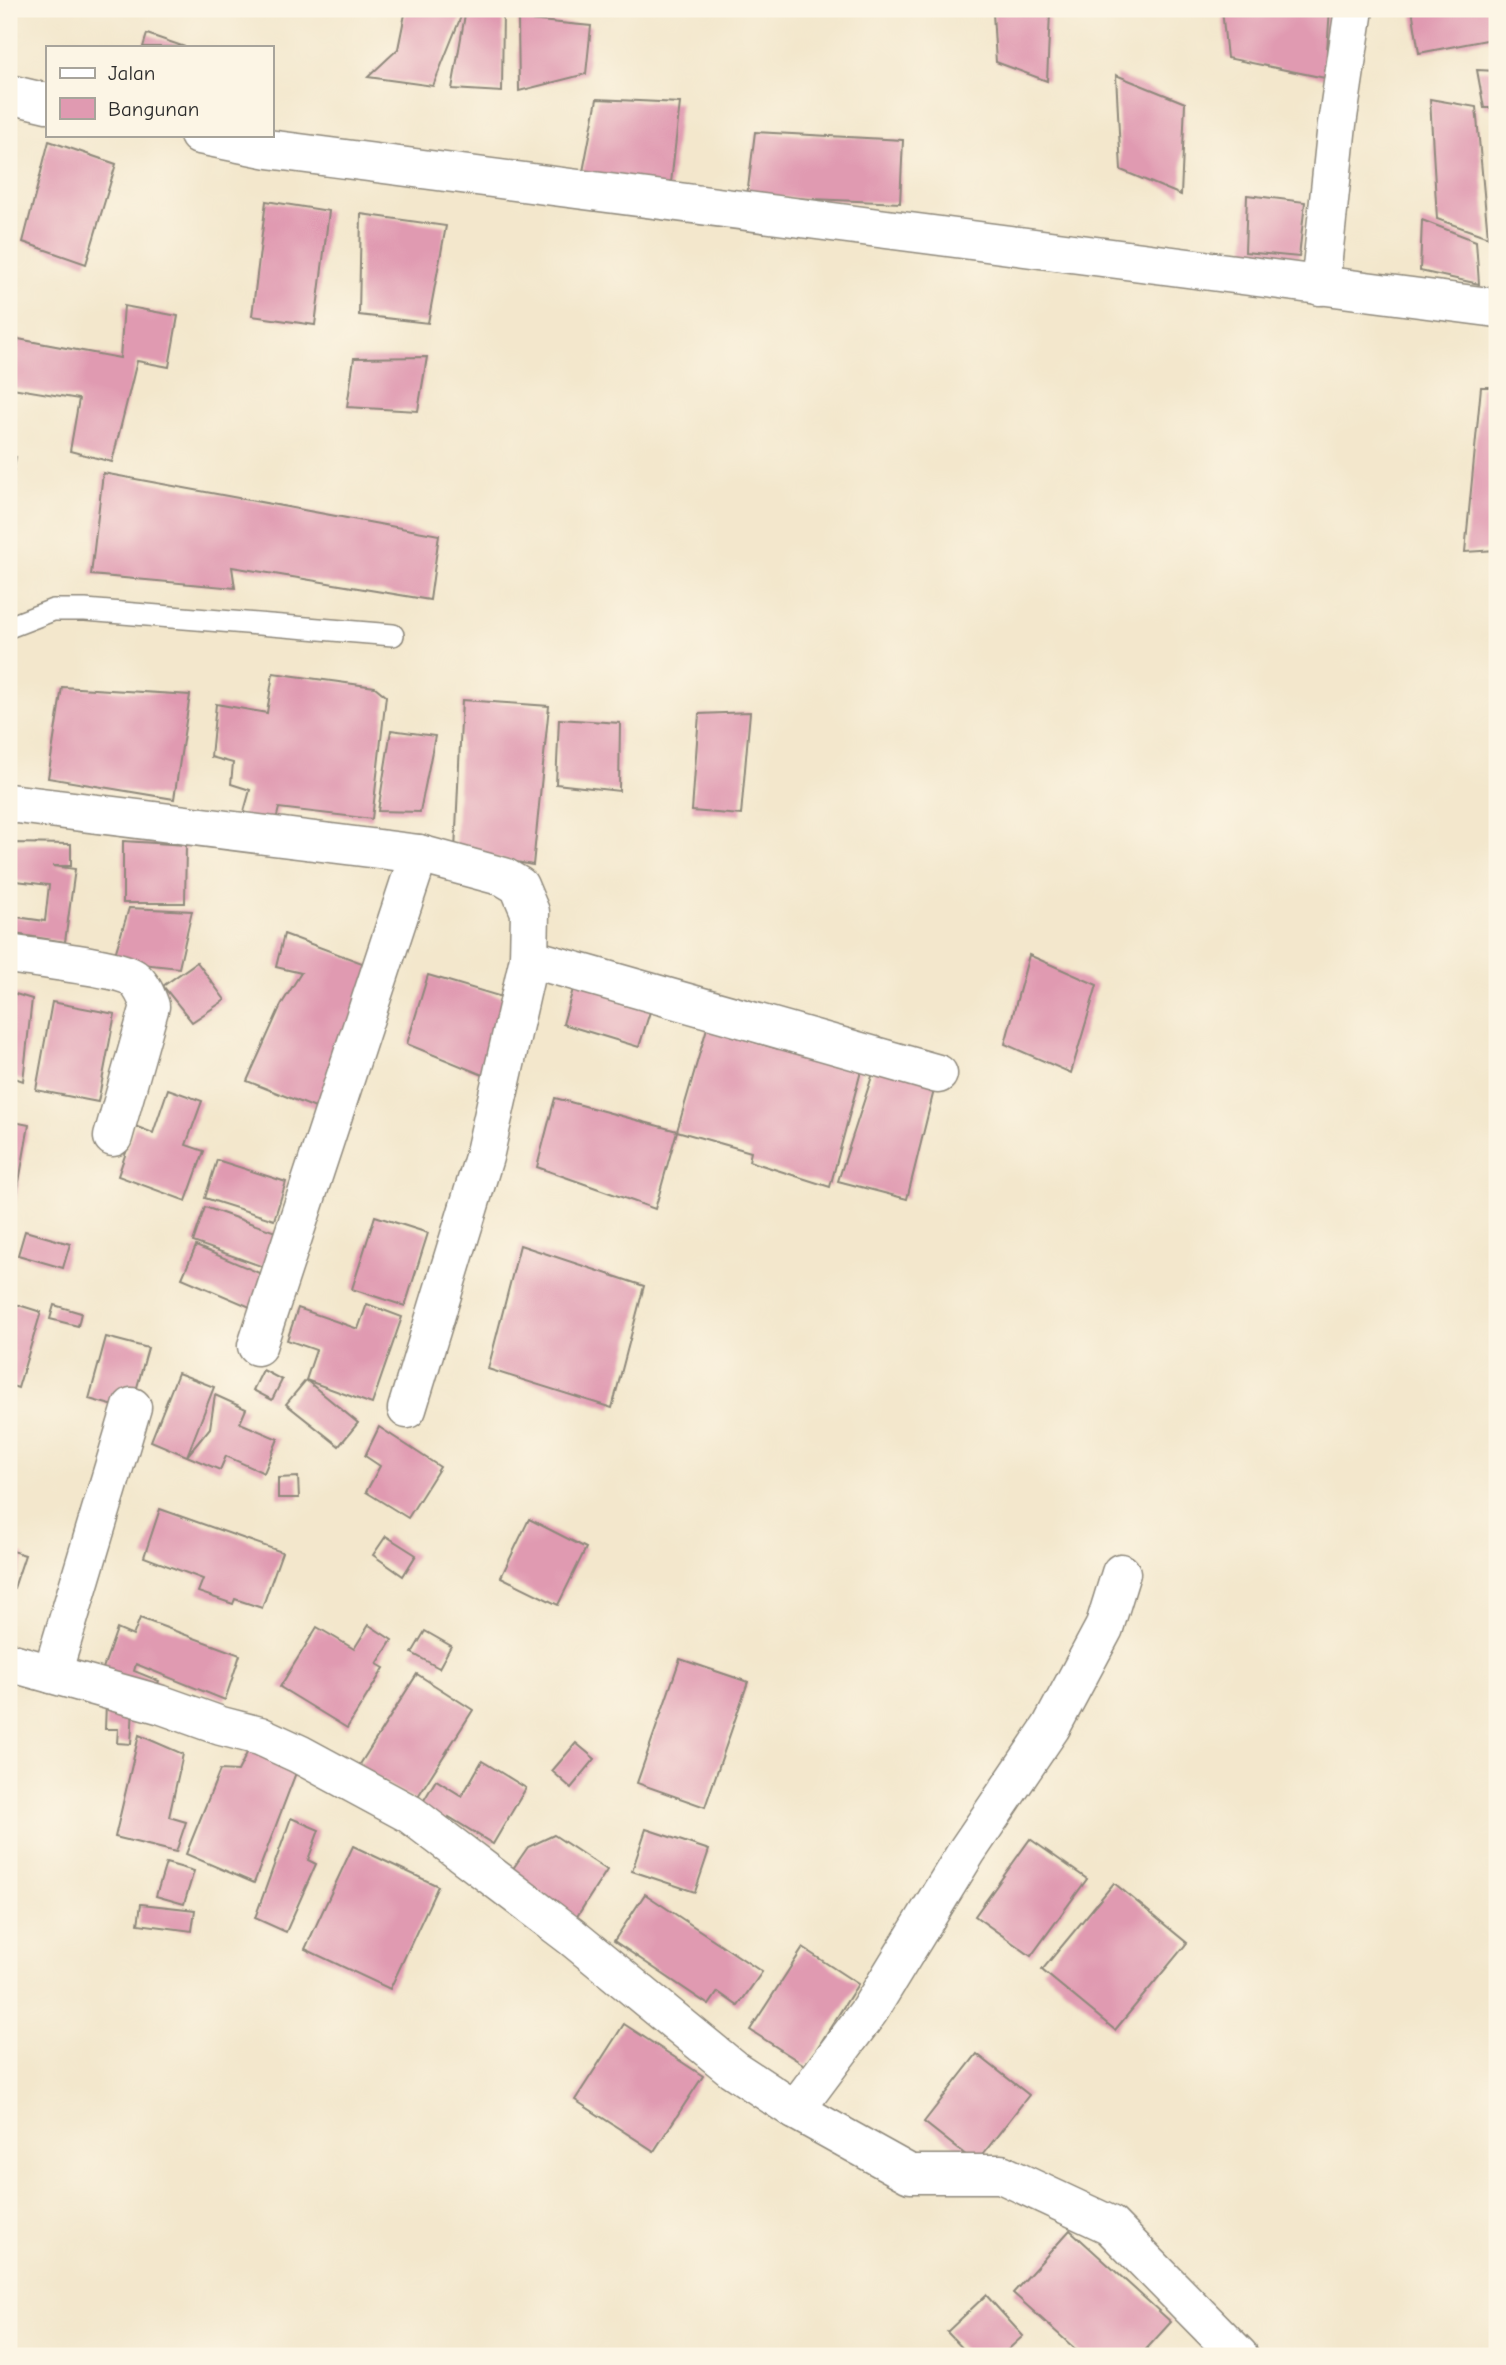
<svg xmlns="http://www.w3.org/2000/svg" width="1506" height="2365" font-family="'Comic Neue',sans-serif">
  <style>
    .building { fill: #e09ab1 }
    .lines { fill: none; stroke-linecap: round; stroke-linejoin: round }
    .lane-casing { stroke: #8f897c; stroke-width: 24 }
    .street-casing { stroke: #8f897c; stroke-width: 41 }
    .lane { stroke: #fff; stroke-width: 21 }
    .street { stroke: #fff; stroke-width: 38 }
  </style>
  <rect width="100%" height="100%" fill="#fcf5e5"/>
  <filter id="ink" filterUnits="userSpaceOnUse"><feTurbulence type="fractalNoise" baseFrequency=".0143" numOctaves="2"/><feDisplacementMap in="SourceGraphic" scale="14" xChannelSelector="R" yChannelSelector="G"/><feConvolveMatrix kernelMatrix="1 2 1 2 8 2 1 2 1" color-interpolation-filters="sRGB"/></filter>
  <filter id="wash" filterUnits="userSpaceOnUse"><feTurbulence type="fractalNoise" baseFrequency=".00686" numOctaves="4" result="noise"/><feDisplacementMap in="SourceGraphic" scale="28" xChannelSelector="R" yChannelSelector="G"/><feGaussianBlur stdDeviation="1.57" result="paint"/><feColorMatrix in="noise" values="0 0 0 0 0 0 0 0 0 0 0 0 0 0 0 0 0 1.4 0 .05"/><feComposite in="paint" operator="in"/></filter>
  <g filter="url(#wash)">
    <rect width="100%" height="100%" fill="#f3e7cc"/>
    <g id="blocks">
      <g class="building">
        <polygon points="406,9 464,9 433,86 368,77 398,49"/>
        <polygon points="466,9 503,9 502,92 452,89"/>
        <polygon points="1059,9 1100,9 1100,18 1059,10"/>
        <polygon points="1222,9 1330,9 1325,78 1227,58"/>
        <polygon points="1412,9 1497,9 1497,38 1419,53"/>
        <polygon points="1050,12 1047,81 996,62 993,13"/>
        <polygon points="518,19 591,26 586,74 519,91"/>
        <polygon points="147,34 185,47 143,47"/>
        <polygon points="1477,70 1497,71 1497,108 1484,108"/>
        <polygon points="1116,75 1185,103 1181,195 1121,170"/>
        <polygon points="597,99 680,103 670,192 581,182"/>
        <polygon points="1430,99 1476,107 1488,237 1437,219"/>
        <polygon points="755,132 903,140 900,203 747,196"/>
        <polygon points="49,141 116,164 86,264 23,242"/>
        <polygon points="1247,195 1305,202 1299,257 1245,252"/>
        <polygon points="266,201 329,211 315,325 252,316"/>
        <polygon points="361,214 446,226 428,323 359,315"/>
        <polygon points="1422,220 1476,241 1479,284 1420,271"/>
        <polygon points="124,306 178,316 169,367 137,361 112,462 70,451 79,399 12,388 18,339 120,358"/>
        <polygon points="427,357 418,411 347,407 354,358"/>
        <polygon points="1481,387 1497,387 1497,550 1465,552"/>
        <polygon points="9,455 16,457 10,487 9,487"/>
        <polygon points="103,473 439,535 430,600 232,567 235,588 91,575"/>
        <polygon points="273,673 375,687 386,696 372,819 279,808 274,828 242,819 250,790 231,784 233,763 211,757 216,704 267,713"/>
        <polygon points="62,687 190,695 174,799 48,778"/>
        <polygon points="462,700 549,706 533,865 455,851"/>
        <polygon points="750,712 741,815 692,811 699,714"/>
        <polygon points="559,719 620,723 619,791 556,784"/>
        <polygon points="391,730 435,736 420,812 378,811"/>
        <polygon points="123,841 186,845 185,903 123,903"/>
        <polygon points="9,843 71,844 71,866 53,866 75,869 65,942 9,933 9,916 45,921 49,885 9,880"/>
        <polygon points="129,908 192,911 179,968 113,961"/>
        <polygon points="284,934 381,970 333,1115 247,1081 281,1005 301,973 276,967"/>
        <polygon points="1029,955 1097,985 1071,1073 1005,1044"/>
        <polygon points="197,962 225,1000 192,1022 163,986"/>
        <polygon points="578,972 658,986 639,1047 563,1024"/>
        <polygon points="428,975 519,1002 490,1078 407,1044"/>
        <polygon points="9,992 32,999 23,1081 9,1076"/>
        <polygon points="52,1002 115,1014 98,1102 36,1090"/>
        <polygon points="707,1028 778,1049 783,1030 864,1060 830,1187 749,1161 751,1152 677,1131"/>
        <polygon points="876,1064 938,1074 907,1199 838,1181"/>
        <polygon points="168,1089 202,1101 186,1145 204,1151 186,1201 118,1176 135,1126 153,1133"/>
        <polygon points="555,1098 677,1131 655,1209 537,1167"/>
        <polygon points="9,1121 29,1125 10,1233 9,1233"/>
        <polygon points="217,1160 286,1182 274,1220 205,1198"/>
        <polygon points="205,1207 287,1236 275,1271 193,1242"/>
        <polygon points="375,1216 428,1233 405,1306 352,1289"/>
        <polygon points="25,1231 70,1244 63,1268 18,1255"/>
        <polygon points="520,1245 644,1286 612,1408 488,1369"/>
        <polygon points="196,1246 271,1278 257,1310 182,1278"/>
        <polygon points="9,1302 41,1312 18,1388 9,1385"/>
        <polygon points="367,1304 402,1317 372,1404 306,1380 358,1423 339,1446 286,1404 306,1380 316,1350 287,1340 298,1308 358,1329"/>
        <polygon points="54,1305 81,1313 78,1326 50,1319"/>
        <polygon points="106,1337 148,1348 134,1398 118,1407 89,1399"/>
        <polygon points="263,1370 282,1380 272,1400 253,1390"/>
        <polygon points="178,1373 214,1387 187,1456 210,1428 215,1395 246,1409 240,1423 278,1439 264,1473 226,1456 220,1470 151,1441"/>
        <polygon points="379,1427 440,1467 408,1518 366,1492 380,1466 365,1456"/>
        <polygon points="298,1477 299,1498 278,1498 278,1478"/>
        <polygon points="160,1509 282,1552 262,1608 235,1599 233,1604 198,1592 203,1579 144,1557"/>
        <polygon points="529,1519 586,1548 558,1605 501,1577"/>
        <polygon points="386,1536 416,1555 403,1576 373,1555"/>
        <polygon points="9,1550 25,1555 9,1603"/>
        <polygon points="140,1618 240,1655 225,1700 136,1664 134,1671 159,1681 154,1695 101,1674 117,1629 133,1636"/>
        <polygon points="369,1625 392,1640 377,1664 384,1668 347,1728 280,1687 317,1627 354,1649"/>
        <polygon points="425,1631 451,1646 439,1668 412,1653"/>
        <polygon points="680,1659 748,1682 705,1807 637,1783"/>
        <polygon points="417,1674 473,1710 415,1801 359,1766"/>
        <polygon points="106,1703 133,1707 131,1744 117,1743 118,1729 105,1729"/>
        <polygon points="139,1735 183,1754 169,1817 186,1822 176,1852 115,1837"/>
        <polygon points="576,1743 595,1759 571,1788 552,1771"/>
        <polygon points="250,1747 297,1770 254,1883 186,1854 220,1770 238,1771"/>
        <polygon points="482,1761 526,1788 493,1844 449,1817 442,1830 417,1812 436,1780 462,1796"/>
        <polygon points="291,1818 319,1830 308,1860 316,1864 286,1932 255,1918"/>
        <polygon points="646,1829 709,1850 695,1892 632,1871"/>
        <polygon points="554,1835 607,1870 576,1918 510,1873 528,1847"/>
        <polygon points="1030,1839 1087,1879 1031,1956 975,1916"/>
        <polygon points="353,1846 438,1886 390,1989 305,1949"/>
        <polygon points="166,1863 194,1871 184,1904 156,1896"/>
        <polygon points="1114,1883 1187,1943 1115,2030 1042,1970"/>
        <polygon points="645,1894 762,1972 738,2006 718,1992 709,2005 614,1941"/>
        <polygon points="141,1904 195,1910 192,1931 138,1924"/>
        <polygon points="803,1948 858,1984 806,2066 750,2030"/>
        <polygon points="624,2024 703,2076 654,2151 575,2100"/>
        <polygon points="977,2054 1029,2095 976,2163 924,2122"/>
        <polygon points="1070,2230 1171,2322 1140,2356 1083,2356 1013,2293"/>
        <polygon points="986,2295 1023,2336 1001,2356 970,2356 947,2332"/>
      </g>
    </g>
  </g>
  <g filter="url(#ink)">
    <use href="#blocks" fill-opacity="0" stroke="#8f897c" stroke-width="2"/>
    <g class="lines">
      <defs>
        <polyline id="lane" points="9,627 53,610 85,610 393,635"/>
        <g id="street">
          <polyline points="9,94 47,103"/>
          <polyline points="199,135 268,149 1497,308"/>
          <polyline points="1320,286 1337,124 1354,9"/>
          <polyline points="9,803 419,854 504,877 519,886 530,912 529,958 484,1157 407,1409"/>
          <path d="M9,954C31,958 119,967 133,978C142,985 146,995 150,1006L113,1137"/>
          <polyline points="529,958 938,1074"/>
          <polyline points="257,1346 419,854"/>
          <polyline points="9,1662 162,1705 221,1726 260,1736 299,1754 410,1814 572,1937 733,2069 795,2110 910,2174 1001,2174 1110,2225 1239,2356"/>
          <polyline points="52,1674 132,1407"/>
          <polyline points="795,2110 869,2011 967,1851 1051,1727 1104,1628 1121,1573"/>
        </g>
      </defs>
      <use href="#lane" class="lane-casing"/>
      <use href="#street" class="street-casing"/>
      <use href="#lane" class="lane"/>
      <use href="#street" class="street"/>
    </g>
  </g>
  <rect width="1506" height="2365" fill="none" stroke="#fcf5e5" stroke-width="35"/>
  <rect x="46" y="46" width="228" height="91" fill="#fcf5e5" stroke="#a8a49b" stroke-width="2"/>
  <rect x="60" y="68" width="35" height="10" fill="#ffffff" stroke="#a8a49b" stroke-width="2"/>
  <text x="108" y="80" font-size="21" fill="#2b2b2b">Jalan</text>
  <rect x="60" y="98" width="35" height="21" fill="#e09ab1" stroke="#a8a49b" stroke-width="2"/>
  <text x="108" y="116" font-size="21" fill="#2b2b2b">Bangunan</text>
</svg>
